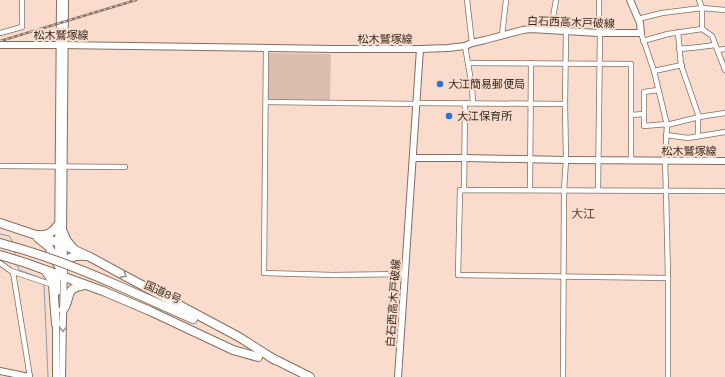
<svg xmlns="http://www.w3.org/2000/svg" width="725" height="377" font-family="'Titillium Web','Noto Sans JP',sans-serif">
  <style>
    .green { fill: #dbbead }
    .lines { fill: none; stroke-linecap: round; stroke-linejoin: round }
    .stream { stroke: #8d9bb5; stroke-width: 1 }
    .street-casing { stroke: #876d5e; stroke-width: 6 }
    .secondary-casing { stroke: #876d5e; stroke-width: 8 }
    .highway-casing { stroke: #876d5e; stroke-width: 10 }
    .street { stroke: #fff; stroke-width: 4.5 }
    .secondary { stroke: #fff; stroke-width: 6 }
    .highway { stroke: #fff; stroke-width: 8 }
    .rail-casing { stroke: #837167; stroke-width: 2.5 }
    .rail { stroke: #f9dccb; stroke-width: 1; stroke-dasharray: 3; stroke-linecap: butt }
    .highway-bridge-casing { stroke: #876d5e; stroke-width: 10; stroke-linecap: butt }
    .highway-bridge { stroke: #fff; stroke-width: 8 }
    .oneway { stroke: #9a9592 }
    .poi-dot { fill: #2c70dd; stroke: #f9dccb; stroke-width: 1.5 }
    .labels { text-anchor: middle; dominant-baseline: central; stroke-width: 4; stroke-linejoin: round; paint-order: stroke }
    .street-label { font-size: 11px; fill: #362b25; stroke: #f9dccb }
    .poi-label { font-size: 11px; fill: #362b25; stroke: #f9dccb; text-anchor: start }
    .neighbourhood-label { font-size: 12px; fill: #563f31; stroke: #f9dccb }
  </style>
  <rect width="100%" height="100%" fill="#f9dccb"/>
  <polygon class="green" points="269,53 331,54 330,100 268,99"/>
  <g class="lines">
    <g class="stream">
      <polyline points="0,234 9,236 13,243"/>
      <polyline points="14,250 16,257"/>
      <polyline points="17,264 19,270 44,279"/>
      <polyline points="44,284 48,377"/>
    </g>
    <defs>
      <g id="street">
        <polyline points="467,0 472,43"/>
        <polyline points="599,0 599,33"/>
        <polyline points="699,0 702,8 702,29"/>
        <polyline points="638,19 662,13 702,8 725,10"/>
        <polyline points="551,29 556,0"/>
        <polyline points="678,32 681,65 699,117"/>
        <polyline points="0,33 22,27 22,0"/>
        <polyline points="641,33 654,71 667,125 665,160 666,191 668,278 668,377"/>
        <polyline points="502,35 506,0"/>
        <polyline points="643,41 668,34 702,29 712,36 725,70"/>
        <polyline points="465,46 472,87 473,103"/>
        <polyline points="266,48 264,273 333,275 405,274"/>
        <polyline points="679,49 700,47 715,45"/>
        <polyline points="718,50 725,49"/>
        <polyline points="468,63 631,64 631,160"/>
        <polyline points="654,71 682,65"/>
        <polyline points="658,90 644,92 644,126 667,124"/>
        <polyline points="266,102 417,104"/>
        <polyline points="417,103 565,104"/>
        <polyline points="631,115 644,114"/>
        <polyline points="698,117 698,136"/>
        <polyline points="667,125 699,117 725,113"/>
        <polyline points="666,135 688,138 725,132"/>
        <polyline points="0,166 125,167"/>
        <polyline points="530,189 531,63"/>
        <polyline points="464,190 465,103"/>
        <polyline points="598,190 600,33"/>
        <polyline points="0,263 11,271 53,285"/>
        <polyline points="13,272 30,377"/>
        <polyline points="668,278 458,275 460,190 725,191"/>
        <polyline points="563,377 564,190 566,160 565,104 566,31"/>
      </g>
      <g id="secondary">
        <polyline points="0,45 59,45 334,49 420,49 448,48 465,46 472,43 485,40 523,30 530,29 599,33 641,33 640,23 630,0"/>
        <polyline points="413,158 465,158 566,160 725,161"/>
        <polyline points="58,262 60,0"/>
        <polyline points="57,292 57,272"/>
        <polyline points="0,371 29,377"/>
        <polyline points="56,377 56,322"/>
        <polyline points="62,377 64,262 63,232 65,0"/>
        <polyline points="398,377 420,49"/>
      </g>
      <g id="highway">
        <polyline points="0,223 57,242 90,257 125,276 166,298 239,337 275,360"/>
        <polyline points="63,232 67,241 73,248"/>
        <path d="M39,235C48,236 53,232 58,225"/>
        <polyline points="38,238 49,247 58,265"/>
        <polyline points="0,243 14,247"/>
        <polyline points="0,255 26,263 103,291 150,311 233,350 258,357"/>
        <path d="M60,269C66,258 72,255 85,256"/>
        <polyline points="45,270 51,279 53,285 56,324"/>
        <polyline points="119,286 193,319"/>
        <path d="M63,310C72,298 63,288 85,285"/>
        <polyline points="270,357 310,377"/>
      </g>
    </defs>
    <use href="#street" class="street-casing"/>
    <use href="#secondary" class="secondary-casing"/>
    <use href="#highway" class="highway-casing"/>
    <use href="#street" class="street"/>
    <use href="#secondary" class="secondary"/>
    <use href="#highway" class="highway"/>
    <defs>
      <polyline id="rail" points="0,41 136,0"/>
    </defs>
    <use href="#rail" class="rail-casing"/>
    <use href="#rail" class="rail"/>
    <defs>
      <path id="highway-bridge" d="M14,247C50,257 85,271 119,286"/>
    </defs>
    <use href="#highway-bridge" class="highway-bridge-casing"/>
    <use href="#highway-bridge" class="highway-bridge"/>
  </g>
  <defs><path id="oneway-chevron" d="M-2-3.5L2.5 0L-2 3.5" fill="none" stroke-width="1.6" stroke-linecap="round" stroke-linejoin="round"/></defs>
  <g class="oneway">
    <use href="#oneway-chevron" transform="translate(124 275) rotate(29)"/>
    <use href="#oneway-chevron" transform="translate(63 329) rotate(91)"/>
  </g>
  <g class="poi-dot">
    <circle cx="440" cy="84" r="4"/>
    <circle cx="449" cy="116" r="4"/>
  </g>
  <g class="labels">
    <g class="street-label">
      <text transform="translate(571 22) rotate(2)">白石西高木戸破線</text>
      <text x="61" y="35">松木鷲塚線</text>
      <text x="385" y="39">松木鷲塚線</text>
      <text x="689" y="151">松木鷲塚線</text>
      <text transform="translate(163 292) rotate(24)">国道8号</text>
      <text transform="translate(393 303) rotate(-86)">白石西高木戸破線</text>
    </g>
    <g class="poi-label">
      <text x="448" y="84">大江簡易郵便局</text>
      <text x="457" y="116">大江保育所</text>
    </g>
    <g class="neighbourhood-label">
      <text x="583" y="213">大江</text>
    </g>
  </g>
</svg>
